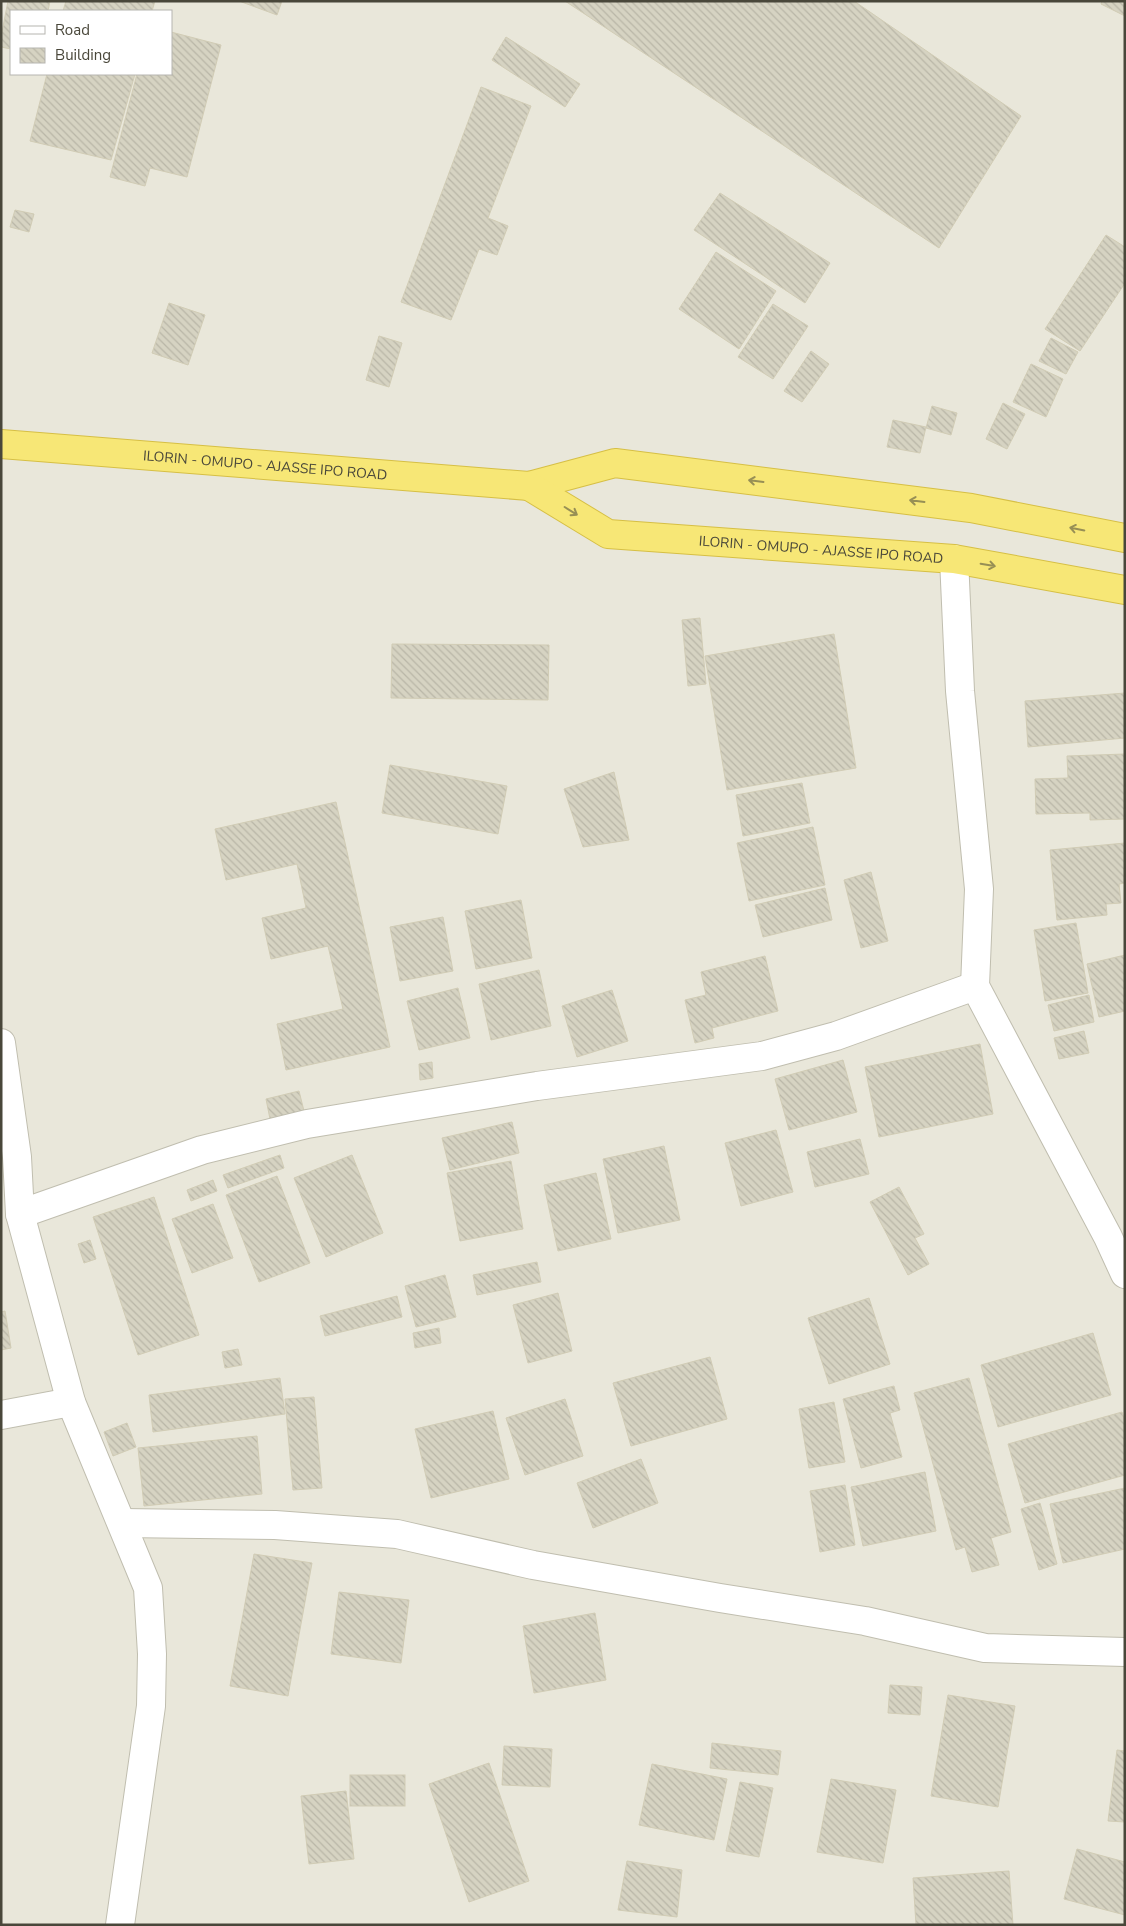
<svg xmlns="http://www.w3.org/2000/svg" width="1126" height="1926" font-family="'Nunito Sans',sans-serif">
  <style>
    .residential { fill: #e9e7da; fill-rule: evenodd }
    .building { fill: url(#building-back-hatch); stroke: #d1ccb5 }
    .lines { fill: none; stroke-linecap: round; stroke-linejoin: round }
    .street-casing { stroke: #c0beaf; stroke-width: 30 }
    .highway-casing { stroke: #d6bf45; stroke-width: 30 }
    .street { stroke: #fff; stroke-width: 28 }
    .highway { stroke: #f7e776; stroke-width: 28 }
    .oneway { stroke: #978f55 }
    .labels { text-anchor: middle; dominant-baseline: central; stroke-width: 4.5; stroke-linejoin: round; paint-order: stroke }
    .street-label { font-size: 14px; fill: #49473a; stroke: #fff }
  </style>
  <defs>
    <pattern id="building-back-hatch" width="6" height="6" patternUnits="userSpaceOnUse" patternTransform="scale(1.25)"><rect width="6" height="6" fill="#d6d3c2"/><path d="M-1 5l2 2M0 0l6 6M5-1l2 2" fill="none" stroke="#b9b6a7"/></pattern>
  </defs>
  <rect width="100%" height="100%" fill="#f5f4ec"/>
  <path class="residential" d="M1,1H1125V1925H1ZM11,11H171V74H11Z"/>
  <g class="building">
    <polygon points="8,1 50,1 48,11 11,11 11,49 1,47 1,37"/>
    <polygon points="66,1 155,1 152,11 63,11"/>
    <polygon points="239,1 282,1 277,15"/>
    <polygon points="565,1 854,1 1021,116 939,248"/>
    <polygon points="1102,1 1125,1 1125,16 1101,4"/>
    <polygon points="171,32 221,45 187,177 150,168 145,186 110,177 137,74 171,74"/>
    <polygon points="506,37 580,84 565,107 492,60"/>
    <polygon points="47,74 135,74 111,160 30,141"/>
    <polygon points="481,87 531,106 488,218 508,226 497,255 479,249 451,320 401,302"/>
    <polygon points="720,193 830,263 805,303 694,230"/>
    <polygon points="15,210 34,214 29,232 10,227"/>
    <polygon points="1106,235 1125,247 1125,283 1080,351 1045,329"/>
    <polygon points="716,252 776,291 739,349 679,309"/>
    <polygon points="169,303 205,315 188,365 152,353"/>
    <polygon points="773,304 808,326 773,379 738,357"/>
    <polygon points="379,336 402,343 389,387 366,380"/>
    <polygon points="1051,338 1078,352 1066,374 1039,361"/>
    <polygon points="811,351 829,364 802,402 784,391"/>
    <polygon points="1031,364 1063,379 1046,417 1013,402"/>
    <polygon points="1003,403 1025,414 1007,449 986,439"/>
    <polygon points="932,406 957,413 951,435 926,428"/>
    <polygon points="893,420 926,427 920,453 887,447"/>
    <polygon points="700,618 706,684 688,686 682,620"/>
    <polygon points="834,634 856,768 727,790 705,656"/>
    <polygon points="392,644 549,645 548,700 391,698"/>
    <polygon points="1125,693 1125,738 1028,747 1025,701"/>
    <polygon points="1125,754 1125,819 1090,820 1090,813 1036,814 1035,779 1068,778 1067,756"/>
    <polygon points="390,765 507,786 498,834 382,813"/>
    <polygon points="614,772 629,840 583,847 564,789"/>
    <polygon points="802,783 810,823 743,836 736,795"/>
    <polygon points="336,802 390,1047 286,1070 277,1024 343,1009 328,946 271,959 262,918 306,908 297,864 226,880 215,829"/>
    <polygon points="813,827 825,885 749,901 737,843"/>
    <polygon points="1125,843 1125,883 1119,884 1121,903 1106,904 1107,915 1057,920 1050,850"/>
    <polygon points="871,872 888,941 861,948 844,880"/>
    <polygon points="825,888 832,920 763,937 755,905"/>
    <polygon points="521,900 532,958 476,969 465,911"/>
    <polygon points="443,917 453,971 400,981 390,927"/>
    <polygon points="1076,923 1088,993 1045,1001 1034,930"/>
    <polygon points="1125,955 1125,1011 1099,1017 1087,964"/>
    <polygon points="765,956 778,1011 712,1028 714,1038 695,1043 685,1000 706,995 701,972"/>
    <polygon points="539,970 551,1026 491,1040 479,984"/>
    <polygon points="458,988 470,1038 419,1050 407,1001"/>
    <polygon points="612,990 628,1041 577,1057 562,1006"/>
    <polygon points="1089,995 1094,1022 1054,1031 1048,1005"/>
    <polygon points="1084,1031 1089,1053 1059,1059 1054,1038"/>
    <polygon points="980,1044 993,1114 879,1137 865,1067"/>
    <polygon points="843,1060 857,1112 789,1130 775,1079"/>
    <polygon points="432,1062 433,1078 420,1080 419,1064"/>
    <polygon points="299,1091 304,1111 270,1119 266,1099"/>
    <polygon points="512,1122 519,1153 450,1170 442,1138"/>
    <polygon points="776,1130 793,1192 741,1206 725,1143"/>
    <polygon points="860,1139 869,1174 815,1187 807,1152"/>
    <polygon points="664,1146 680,1220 618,1233 603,1159"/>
    <polygon points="280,1155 284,1168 228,1188 223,1175"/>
    <polygon points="352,1155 383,1233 326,1257 294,1178"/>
    <polygon points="511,1161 523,1229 460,1241 447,1173"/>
    <polygon points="596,1173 611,1239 558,1251 544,1185"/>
    <polygon points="277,1176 310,1263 259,1282 226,1195"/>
    <polygon points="213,1180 217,1191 191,1201 187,1190"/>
    <polygon points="899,1187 924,1234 915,1238 929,1264 908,1275 870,1202"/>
    <polygon points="154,1197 199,1335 138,1355 93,1217"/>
    <polygon points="213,1204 233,1258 192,1273 172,1219"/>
    <polygon points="90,1240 96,1259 84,1263 78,1244"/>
    <polygon points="537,1262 541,1282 477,1295 473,1275"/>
    <polygon points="445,1275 456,1317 416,1327 405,1286"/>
    <polygon points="558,1293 572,1351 528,1363 513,1305"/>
    <polygon points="397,1296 402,1317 325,1336 320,1316"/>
    <polygon points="869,1298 890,1364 829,1384 808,1318"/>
    <polygon points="5,1311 11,1348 1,1350 1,1312"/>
    <polygon points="439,1328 441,1343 415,1348 413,1333"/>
    <polygon points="1093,1333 1111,1395 998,1427 981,1365"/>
    <polygon points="238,1349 242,1365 225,1368 222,1352"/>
    <polygon points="710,1357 727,1419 631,1446 613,1383"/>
    <polygon points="280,1378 285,1414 153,1432 149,1395"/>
    <polygon points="969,1378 1011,1532 991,1538 999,1565 972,1572 965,1547 956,1550 914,1393"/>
    <polygon points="894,1386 900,1410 890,1413 902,1457 861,1468 843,1399"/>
    <polygon points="314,1397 322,1488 293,1490 285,1399"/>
    <polygon points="565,1399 583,1456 525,1475 506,1418"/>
    <polygon points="834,1402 845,1462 809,1468 799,1409"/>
    <polygon points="493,1411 509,1479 431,1498 415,1429"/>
    <polygon points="1122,1412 1125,1422 1125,1475 1025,1503 1008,1444"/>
    <polygon points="127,1423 136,1447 113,1456 104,1432"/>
    <polygon points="257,1436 262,1494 144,1506 138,1448"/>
    <polygon points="641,1459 658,1503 593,1528 577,1483"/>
    <polygon points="925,1472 936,1531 863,1546 851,1487"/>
    <polygon points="845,1485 855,1545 820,1552 810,1491"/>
    <polygon points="1125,1488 1125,1549 1063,1563 1050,1504"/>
    <polygon points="1040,1503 1057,1564 1039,1570 1021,1509"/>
    <polygon points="254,1554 312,1563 288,1696 230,1686"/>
    <polygon points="339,1592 409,1600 401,1663 331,1654"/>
    <polygon points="595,1613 606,1680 534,1693 523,1626"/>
    <polygon points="890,1685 922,1687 920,1715 888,1713"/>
    <polygon points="948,1695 1015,1706 998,1807 931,1796"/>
    <polygon points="712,1743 781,1751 778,1775 710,1768"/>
    <polygon points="504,1746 552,1749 550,1787 502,1785"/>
    <polygon points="1117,1750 1125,1751 1125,1822 1108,1821"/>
    <polygon points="489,1763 529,1881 469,1902 429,1784"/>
    <polygon points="652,1764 727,1779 714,1840 639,1825"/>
    <rect x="350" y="1775" width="55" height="31"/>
    <polygon points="831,1779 896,1790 883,1863 817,1852"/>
    <polygon points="740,1782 773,1788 759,1857 726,1851"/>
    <polygon points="346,1791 354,1859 309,1864 301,1796"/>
    <polygon points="1077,1849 1125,1862 1125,1915 1064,1899"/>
    <polygon points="627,1861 682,1870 677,1917 618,1910"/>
    <polygon points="1009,1871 1013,1925 916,1925 913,1878"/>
  </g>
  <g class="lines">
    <defs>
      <g id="street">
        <polyline points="954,559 960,691 979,889 975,986 1108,1237 1125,1274"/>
        <polyline points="1,1043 17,1157 20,1214 71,1402 148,1588 152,1654 151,1706 120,1925"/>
        <polyline points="20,1214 202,1150 307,1124 537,1086 762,1056 836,1036 975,986"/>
        <polyline points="1,1415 71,1402"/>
        <polyline points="122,1523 275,1525 397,1534 533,1565 720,1598 865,1621 985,1648 1125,1652"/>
      </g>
      <g id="highway">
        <path id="s1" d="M1,444L529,486L615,463L971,508L1125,538"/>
        <path id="s2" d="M529,486L608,534L954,559L1125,590"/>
      </g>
    </defs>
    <use href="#street" class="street-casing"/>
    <use href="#highway" class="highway-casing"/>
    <use href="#street" class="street"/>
    <use href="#highway" class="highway"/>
  </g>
  <defs><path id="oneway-shaft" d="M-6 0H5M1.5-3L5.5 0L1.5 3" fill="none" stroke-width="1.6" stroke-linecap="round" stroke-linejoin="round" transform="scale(1.25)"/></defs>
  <g class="oneway">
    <use href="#oneway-shaft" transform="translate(756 481) rotate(-173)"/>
    <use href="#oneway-shaft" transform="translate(917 501) rotate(-173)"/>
    <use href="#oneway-shaft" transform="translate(571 511) rotate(32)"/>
    <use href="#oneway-shaft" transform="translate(1077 529) rotate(-169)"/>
    <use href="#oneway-shaft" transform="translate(988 565) rotate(10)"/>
  </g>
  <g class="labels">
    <g class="street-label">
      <text stroke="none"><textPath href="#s1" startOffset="265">ILORIN - OMUPO - AJASSE IPO ROAD</textPath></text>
      <text stroke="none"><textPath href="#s2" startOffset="306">ILORIN - OMUPO - AJASSE IPO ROAD</textPath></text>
    </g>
  </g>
  <rect width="1126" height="1926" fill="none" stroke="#49473a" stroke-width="5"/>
  <rect x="10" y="10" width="162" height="65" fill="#ffffff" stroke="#b6b5b0"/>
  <rect x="20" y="26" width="25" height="8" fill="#ffffff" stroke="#b6b5b0"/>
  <text x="55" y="35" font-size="15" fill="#49473a">Road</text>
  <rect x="20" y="48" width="25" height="15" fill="url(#building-back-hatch)" stroke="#b6b5b0"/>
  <text x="55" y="60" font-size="15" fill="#49473a">Building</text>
</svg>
